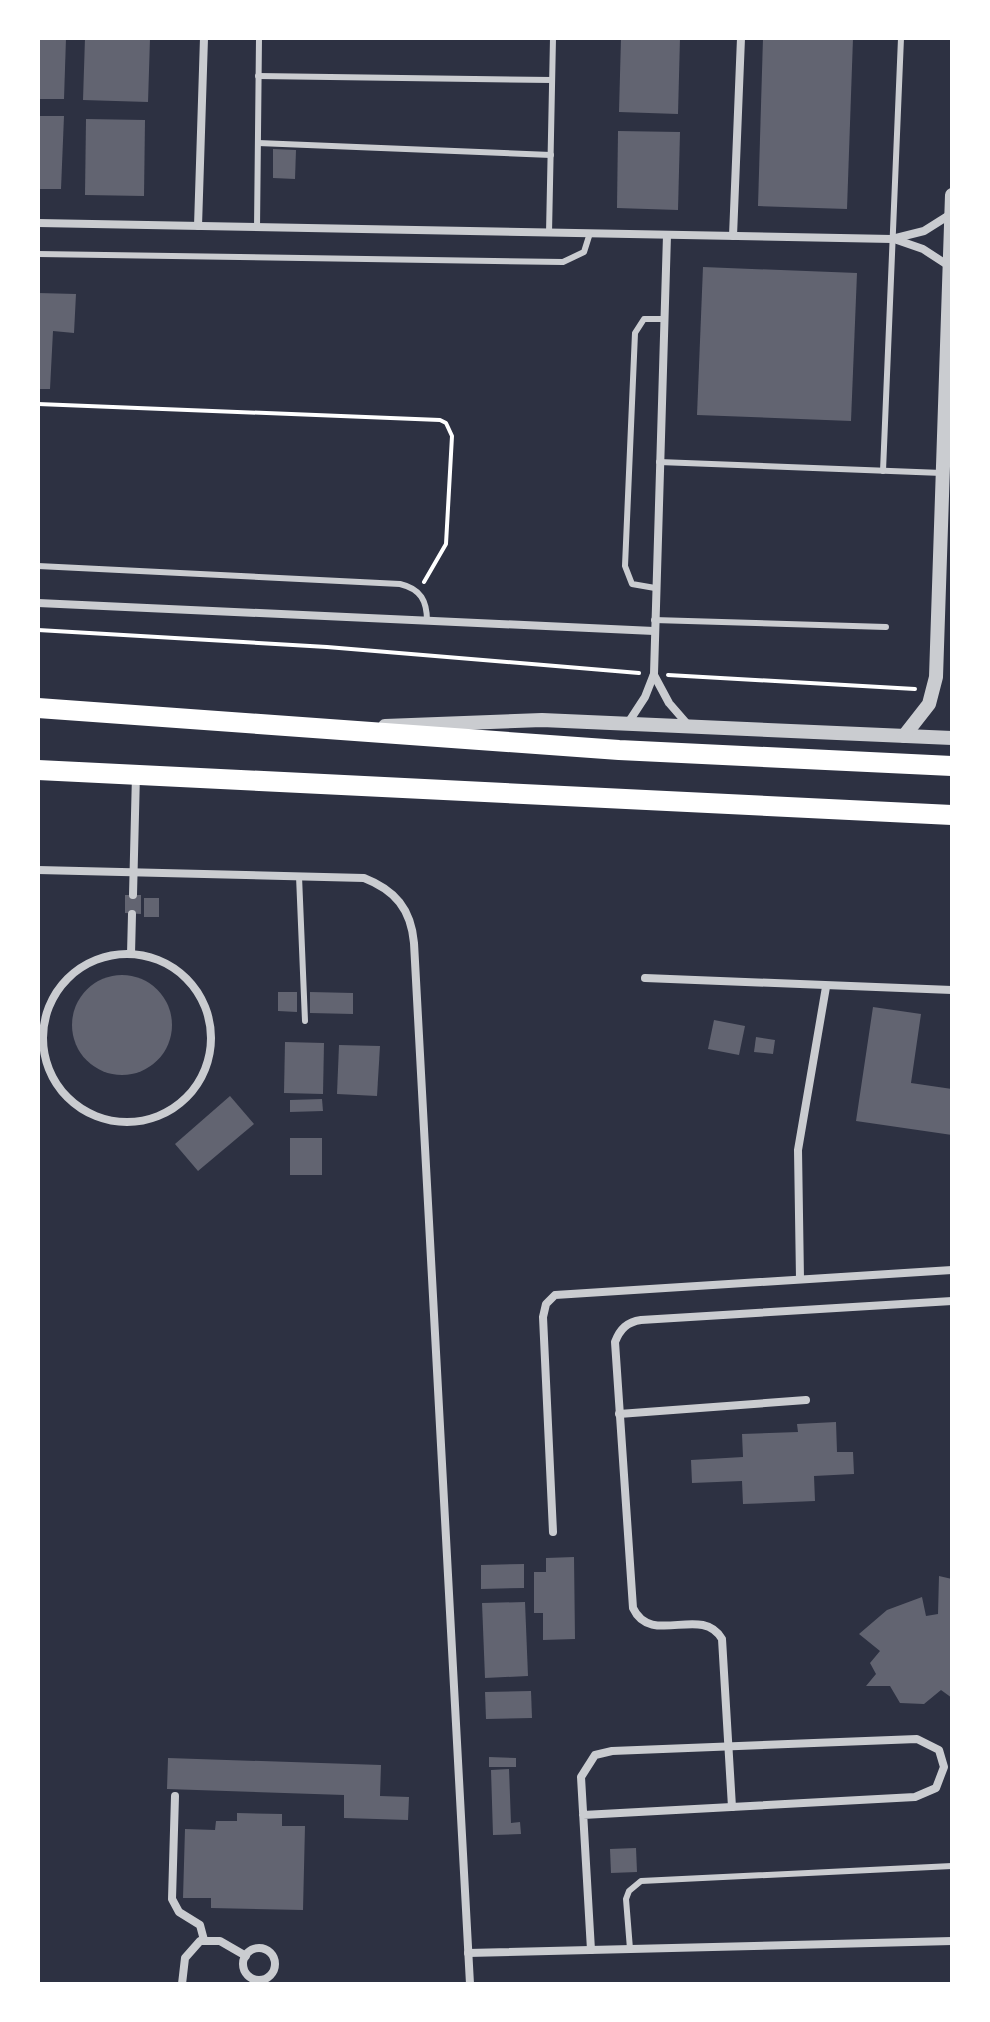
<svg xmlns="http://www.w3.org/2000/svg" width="990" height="2022" font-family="'Archivo Narrow',sans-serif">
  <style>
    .building { fill: #626471 }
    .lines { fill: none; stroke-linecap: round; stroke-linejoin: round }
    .path { stroke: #fff; stroke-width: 4 }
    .service { stroke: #caccd0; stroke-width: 6 }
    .minor { stroke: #caccd0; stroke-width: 8 }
    .tertiary { stroke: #caccd0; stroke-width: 14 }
    .primary { stroke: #fff; stroke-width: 20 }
  </style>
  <rect width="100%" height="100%" fill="#2d3142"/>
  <g class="building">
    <polygon points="38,38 66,38 64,99 38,99"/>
    <polygon points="85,38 150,38 148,102 83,100"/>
    <polygon points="621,38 680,38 678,114 619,112"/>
    <polygon points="763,38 853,38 847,209 758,206"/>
    <polygon points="38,116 64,116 61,189 38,189"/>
    <polygon points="86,119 145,120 144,196 85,195"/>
    <polygon points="618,131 680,132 678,210 617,208"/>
    <polygon points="273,149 296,150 295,179 273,178"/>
    <polygon points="703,267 857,273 851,421 697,415"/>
    <polygon points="38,293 76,294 74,333 53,331 50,389 38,389"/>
    <polygon points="125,895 141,895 141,914 125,913"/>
    <rect x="144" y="898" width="15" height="19"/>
    <circle cx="122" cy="1025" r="50"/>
    <polygon points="278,992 297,992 297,1012 278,1011"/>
    <polygon points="310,992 353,993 353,1014 310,1013"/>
    <polygon points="873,1007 921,1014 911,1083 952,1089 952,1135 856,1121"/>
    <polygon points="714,1020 745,1026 739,1055 708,1049"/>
    <polygon points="756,1037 775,1040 773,1054 754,1052"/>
    <polygon points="285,1042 324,1043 323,1094 284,1093"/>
    <polygon points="339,1045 380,1046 377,1096 337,1094"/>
    <polygon points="230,1096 254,1124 198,1171 175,1144"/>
    <polygon points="322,1099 323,1111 290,1112 290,1100"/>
    <rect x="290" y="1138" width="32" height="37"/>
    <polygon points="836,1422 837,1452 853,1452 854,1474 814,1476 815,1501 743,1504 742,1481 692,1483 691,1460 743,1457 742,1434 798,1432 797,1424"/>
    <polygon points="574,1557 575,1639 543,1640 543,1613 534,1613 534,1572 546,1572 546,1558"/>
    <polygon points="524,1564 524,1588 481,1589 481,1565"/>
    <polygon points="939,1576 952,1579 952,1698 941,1690 924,1704 900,1703 890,1686 866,1686 876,1674 870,1663 880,1651 859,1634 887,1610 922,1597 926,1616 938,1614"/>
    <polygon points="525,1602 528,1676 485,1678 482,1603"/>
    <polygon points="531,1691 532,1718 486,1719 485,1692"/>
    <polygon points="489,1757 516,1758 516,1767 489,1767"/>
    <polygon points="168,1758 381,1765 380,1796 409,1797 408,1820 344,1818 344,1795 167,1789"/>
    <polygon points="509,1769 511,1823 520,1822 521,1834 493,1835 491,1770"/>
    <polygon points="237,1813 282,1814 282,1826 305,1826 303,1910 211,1908 211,1898 183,1898 185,1829 215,1830 216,1821 237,1821"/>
    <polygon points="636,1848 637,1872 611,1873 610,1849"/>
  </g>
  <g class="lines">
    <g class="path">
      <polyline points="38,404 440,420 446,423 452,436 446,544 424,582"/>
      <polyline points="38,630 327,647 639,673"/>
      <polyline points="668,675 915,689"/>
    </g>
    <g class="service">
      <polyline points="258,76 552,80"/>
      <polyline points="258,143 551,155"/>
      <polyline points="257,228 259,38"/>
      <polyline points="549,233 553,38"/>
      <polyline points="38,254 563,262 584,252 590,233"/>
      <polyline points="659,462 942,473"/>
      <polyline points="883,471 901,38"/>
      <path d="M38,566L400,584C421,589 427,601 427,621"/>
      <polyline points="655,588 632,584 625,566 635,333 644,319 664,319"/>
      <polyline points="654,620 886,627"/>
      <polyline points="299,876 305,1021"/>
      <polyline points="630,1949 626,1899 629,1891 641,1881 952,1866"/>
    </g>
    <g class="minor">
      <polyline points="38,223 892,239 924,231 951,214"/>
      <polyline points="198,226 204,38"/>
      <polyline points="733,236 741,38"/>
      <polyline points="897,240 923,249 949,266"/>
      <polyline points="38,603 654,631"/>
      <polyline points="654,675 669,703 689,726"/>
      <polyline points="628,723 645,697 654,674 667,235"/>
      <path d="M38,870L364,878C395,890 411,909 414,943L470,1984"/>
      <polyline points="133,895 136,774"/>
      <circle cx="127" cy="1038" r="84"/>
      <polyline points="131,954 132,914"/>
      <polyline points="645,978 952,990"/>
      <polyline points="800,1279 798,1150 826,987"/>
      <polyline points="619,1414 806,1400"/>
      <polyline points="553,1532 543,1317 546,1304 555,1295 952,1270"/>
      <polyline points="175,1796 172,1899 179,1912 200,1925 204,1940"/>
      <path d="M732,1807L722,1639C702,1604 651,1647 633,1608L615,1342C620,1329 627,1322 641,1320L952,1301"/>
      <polyline points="583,1815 915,1797 936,1788 944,1767 939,1750 917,1739 612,1751 595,1755 581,1777 591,1950"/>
      <circle cx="259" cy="1964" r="16"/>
      <polyline points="468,1953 952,1941"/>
      <polyline points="182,1984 185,1958 200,1941 220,1941 246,1956"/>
    </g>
    <g class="tertiary">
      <polyline points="385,726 542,720 952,738"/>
      <polyline points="904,736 929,704 936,677 952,195"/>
    </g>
    <g class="primary">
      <polyline points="38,708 619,750 952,766"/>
      <polyline points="38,770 952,815"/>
    </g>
  </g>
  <rect width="990" height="2022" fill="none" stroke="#ffffff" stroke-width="80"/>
</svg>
